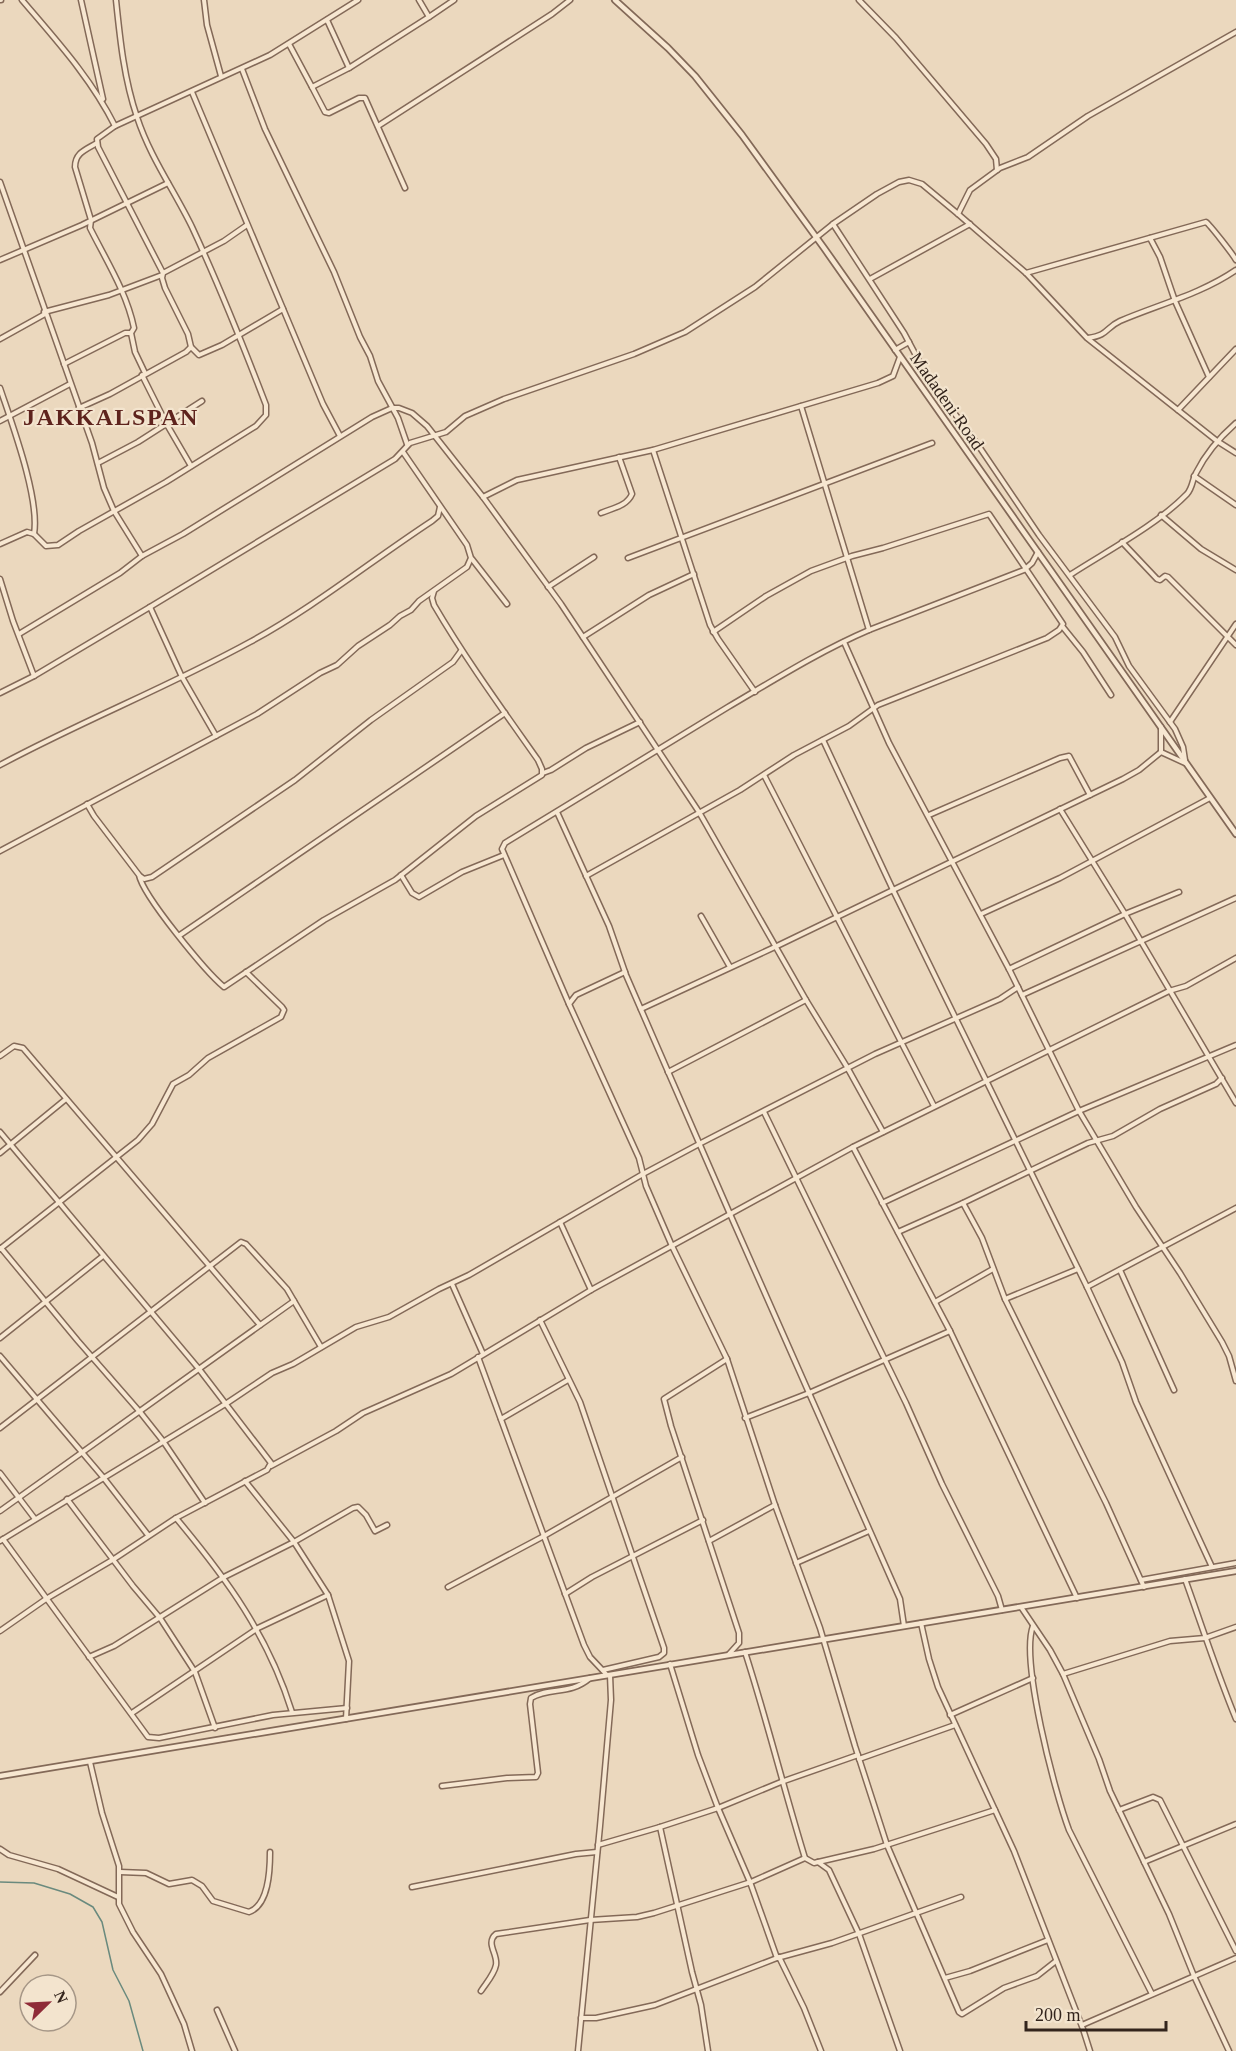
<svg xmlns="http://www.w3.org/2000/svg" width="1236" height="2051" font-family="Georgia,serif">
  <style>
    .lines { fill: none; stroke-linecap: round; stroke-linejoin: round }
    .stream { stroke: #6a8a7e; stroke-width: 1.5 }
    .minor-casing { stroke: #836958; stroke-width: 7 }
    .tertiary-casing { stroke: #836958; stroke-width: 8 }
    .minor { stroke: #f7e7d1; stroke-width: 4 }
    .tertiary { stroke: #f7e7d1; stroke-width: 4.5 }
    .labels { text-anchor: middle; dominant-baseline: central; stroke-width: 4.5; stroke-linejoin: round; paint-order: stroke }
    .street-label { font-size: 18px; fill: #33241c; stroke: #f3e4ce }
    .district-label { font-size: 24px; font-weight: bold; letter-spacing: 1.5px; fill: #5e231d; stroke: #f3e4ce }
  </style>
  <rect width="100%" height="100%" fill="#ebd8be"/>
  <g class="lines">
    <polyline class="stream" points="0,1882 34,1883 70,1894 93,1907 102,1922 113,1970 129,2001 143,2051"/>
    <defs>
      <g id="minor">
        <polyline points="0,0 1,0"/>
        <path d="M22,0C56,40 91,78 115,126L270,55L358,0"/>
        <polyline points="81,0 103,99"/>
        <polyline points="204,0 207,25 221,76"/>
        <polyline points="419,0 429,17 454,0"/>
        <polyline points="859,0 896,38 986,144 996,159 997,170"/>
        <polyline points="327,20 349,68 429,17"/>
        <polyline points="289,44 312,87 349,68"/>
        <polyline points="242,69 265,129 334,272 360,337 370,356 378,381 398,418 407,444"/>
        <polyline points="312,87 325,112 329,113 359,98 365,98 405,188"/>
        <polyline points="192,92 323,404 340,436"/>
        <polyline points="115,126 97,139 98,147 163,273"/>
        <polyline points="378,126 552,14 570,0"/>
        <path d="M97,143C85,150 75,153 75,167L91,220L90,228C106,260 127,293 134,328L131,333L135,352L145,373"/>
        <polyline points="0,182 92,443 104,488 114,511 142,556"/>
        <polyline points="958,214 970,190 1000,168 1028,157 1088,116 1236,32"/>
        <polyline points="833,224 904,333 928,378 976,442 1039,535 1115,637 1129,666 1175,729 1183,747 1185,760"/>
        <polyline points="247,225 224,241 163,273 162,278 165,288 188,334 191,347 199,355 222,345 283,309"/>
        <polyline points="1150,238 1160,257 1175,301 1209,377"/>
        <polyline points="0,260 82,225 168,183"/>
        <path d="M1026,273L1206,222C1210,225 1232,253 1236,260"/>
        <polyline points="870,279 970,224"/>
        <polyline points="44,312 109,295 162,275"/>
        <path d="M1088,338C1109,335 1105,328 1120,321C1160,304 1201,294 1236,270"/>
        <polyline points="0,339 45,314"/>
        <polyline points="895,350 909,342"/>
        <polyline points="64,364 125,333 131,333"/>
        <polyline points="142,375 166,423 191,466"/>
        <path d="M0,388C12,424 40,499 34,534"/>
        <polyline points="801,406 869,630"/>
        <polyline points="79,408 110,394 186,352 191,347"/>
        <polyline points="1178,410 1236,349"/>
        <polyline points="0,421 70,384"/>
        <polyline points="653,450 710,625 718,639 755,692"/>
        <polyline points="98,463 138,442 202,401"/>
        <polyline points="1194,476 1236,505"/>
        <polyline points="483,497 517,480 653,450 878,383 893,376 900,357"/>
        <path d="M601,513C613,508 627,506 632,494L619,457"/>
        <polyline points="1161,515 1201,549 1236,570"/>
        <polyline points="1122,542 1157,579 1160,580 1165,576 1168,577 1236,645"/>
        <path d="M0,544L27,532L34,534L46,546L58,545L79,531L166,482L256,426L266,415V405C243,345 219,285 192,227C174,190 150,157 137,117C124,79 120,39 116,0"/>
        <path d="M1038,552L1032,563L1024,570L869,630C820,651 774,680 728,707C654,752 580,798 505,843L502,849L569,1004L639,1158L646,1186L672,1246L727,1359L775,1505L820,1628L855,1746L887,1845L959,2012L962,2014L1004,1988L1037,1976L1056,1961"/>
        <polyline points="628,558 932,443"/>
        <polyline points="472,559 507,604"/>
        <path d="M1070,575C1107,551 1157,525 1187,494C1193,487 1192,480 1196,473C1206,453 1220,437 1236,423"/>
        <polyline points="0,579 13,621 34,676"/>
        <polyline points="548,587 594,557"/>
        <polyline points="150,607 182,677 216,736"/>
        <polyline points="1062,626 1083,652 1111,695"/>
        <polyline points="19,634 120,573 142,556 183,534 372,417 392,408 399,408 412,413 427,426 483,497 561,604 699,812 806,1000 847,1067 883,1132"/>
        <polyline points="583,637 649,595 694,574"/>
        <polyline points="844,642 889,743 1009,969 1079,1111 1136,1207 1180,1273 1222,1342 1229,1356 1236,1381"/>
        <polyline points="0,693 34,676 150,607 395,459 410,443 446,432 465,416 504,399 634,354 685,332 755,287 833,224 877,194 899,182 909,180 922,184 958,214 1026,273 1087,338 1217,441 1236,453"/>
        <polyline points="1170,722 1236,624"/>
        <polyline points="1161,727 1161,752"/>
        <polyline points="823,740 893,890 1087,1287 1122,1362 1136,1402 1212,1567"/>
        <polyline points="1161,752 1185,763"/>
        <path d="M0,765C82,721 168,687 250,642C313,608 371,561 432,521L438,516L440,507"/>
        <polyline points="543,773 551,770 586,748 640,722"/>
        <polyline points="764,775 934,1106"/>
        <path d="M87,804L94,816L139,875C143,896 206,972 224,987L324,920L395,880L476,816L542,775V769L538,760C502,709 465,658 434,605L432,598L434,591"/>
        <polyline points="1060,809 1125,914 1236,1103"/>
        <polyline points="557,812 609,926 626,975 730,1214 900,1599 904,1626"/>
        <polyline points="929,815 1060,758 1069,756 1090,795"/>
        <polyline points="0,851 257,714 320,673 337,665 358,646 390,625 400,616 411,610 419,601 467,567 471,558 467,545 403,452"/>
        <polyline points="401,875 412,893 419,897 462,872 504,855"/>
        <polyline points="140,876 144,879 152,877 295,780 371,720 453,662 461,651"/>
        <polyline points="586,876 740,790 794,755 849,726 878,705 1047,638 1059,630 1063,624 989,514 883,548 852,556 811,571 766,596 713,632"/>
        <polyline points="981,914 1060,878 1210,798"/>
        <polyline points="701,916 730,967"/>
        <polyline points="180,935 505,713"/>
        <polyline points="1009,969 1125,914 1179,892"/>
        <polyline points="1022,995 1236,898"/>
        <polyline points="569,1004 576,995 625,972"/>
        <polyline points="641,1009 777,946 1123,779 1139,770 1161,752"/>
        <polyline points="0,1056 14,1046 23,1048 260,1325"/>
        <polyline points="668,1072 806,1000"/>
        <polyline points="764,1112 906,1403 942,1484 998,1596 1002,1610"/>
        <polyline points="0,1132 199,1369 271,1463 267,1470 176,1518 114,1559 46,1599 0,1631"/>
        <polyline points="853,1147 950,1331 1077,1598"/>
        <polyline points="0,1153 66,1099"/>
        <polyline points="882,1203 1079,1111 1236,1045"/>
        <polyline points="963,1203 982,1238 1005,1299 1106,1503 1144,1587"/>
        <polyline points="560,1222 591,1290"/>
        <polyline points="898,1232 963,1203 1088,1143 1113,1136 1160,1109 1216,1084 1222,1078"/>
        <polyline points="1,1248 78,1341 140,1412 163,1441 205,1503"/>
        <polyline points="0,1249 138,1140 152,1124 173,1084 189,1075 208,1058 281,1017 284,1010 282,1007 246,972"/>
        <polyline points="1120,1270 1174,1390"/>
        <polyline points="452,1284 483,1354"/>
        <polyline points="1087,1287 1236,1208"/>
        <polyline points="1005,1299 1078,1269"/>
        <polyline points="935,1302 993,1269"/>
        <polyline points="540,1320 580,1402 664,1648 664,1653 659,1657 603,1670"/>
        <polyline points="0,1338 103,1256"/>
        <polyline points="0,1356 103,1477 148,1535"/>
        <polyline points="478,1357 584,1645 590,1657 607,1675"/>
        <polyline points="727,1359 664,1399 671,1426 739,1633 739,1643 729,1654"/>
        <polyline points="745,1418 809,1393 950,1331"/>
        <polyline points="501,1419 568,1380"/>
        <polyline points="0,1428 241,1242 246,1244 287,1289 321,1347"/>
        <polyline points="271,1466 336,1431 363,1413 451,1374 591,1290 853,1147 1169,991 1186,986 1236,958"/>
        <polyline points="0,1473 35,1519"/>
        <polyline points="245,1481 294,1542 328,1595 349,1661 346,1719"/>
        <polyline points="67,1499 133,1586 160,1618 195,1672 215,1728"/>
        <polyline points="0,1511 294,1301"/>
        <path d="M176,1518C227,1579 268,1635 292,1712"/>
        <polyline points="3,1539 148,1737 159,1738 273,1715 347,1708"/>
        <polyline points="0,1541 227,1403 272,1373 293,1364 356,1327 389,1317 439,1289 469,1275 643,1174 701,1143 875,1054 1000,999 1018,987"/>
        <polyline points="709,1541 775,1505"/>
        <polyline points="796,1563 869,1531"/>
        <path d="M1185,1579C1202,1626 1217,1673 1236,1719"/>
        <polyline points="1141,1580 1236,1563"/>
        <polyline points="448,1587 544,1536 682,1457"/>
        <polyline points="565,1594 592,1577 703,1520"/>
        <polyline points="1021,1607 1050,1650 1063,1674 1099,1759 1110,1791 1169,1914 1194,1976 1229,2051"/>
        <polyline points="921,1623 929,1659 938,1687 1014,1851 1083,2029 1090,2051"/>
        <path d="M1033,1626C1020,1660 1055,1793 1069,1830L1152,1994"/>
        <path d="M745,1652C767,1720 784,1790 805,1858L814,1863L874,1849L995,1810"/>
        <polyline points="89,1657 114,1646 224,1577 294,1542 353,1508 358,1507 366,1515 375,1531 387,1525"/>
        <polyline points="670,1664 698,1755 718,1808 750,1882 777,1958"/>
        <polyline points="1063,1674 1170,1641 1205,1638 1236,1627"/>
        <polyline points="132,1713 258,1628 328,1595"/>
        <polyline points="950,1715 1033,1678"/>
        <polyline points="859,1759 955,1725"/>
        <polyline points="90,1762 102,1813 119,1866 119,1904 133,1932 161,1974 184,2024 192,2051"/>
        <path d="M442,1786L507,1778L536,1777L538,1773L530,1704L531,1698C551,1686 569,1696 590,1678"/>
        <polyline points="1119,1810 1153,1797 1160,1800 1236,1951"/>
        <polyline points="660,1827 692,1972 701,2005 708,2051"/>
        <polyline points="598,1845 660,1827 718,1808 781,1782 858,1755"/>
        <polyline points="0,1849 9,1855 58,1869 118,1897"/>
        <polyline points="818,1862 829,1870 859,1934 900,2051"/>
        <polyline points="1144,1862 1236,1824"/>
        <path d="M120,1872L146,1873L169,1884L192,1880L202,1886L213,1901L249,1912C269,1905 270,1870 270,1852"/>
        <polyline points="412,1887 576,1854 597,1852"/>
        <polyline points="779,1957 804,2008 821,2051"/>
        <polyline points="945,1978 970,1971 1048,1940"/>
        <path d="M481,1991C486,1983 494,1975 496,1965C498,1954 485,1943 496,1934L590,1920L637,1917L654,1913L751,1882L805,1858"/>
        <polyline points="0,1992 35,1955"/>
        <polyline points="217,2010 235,2051"/>
        <polyline points="581,2018 596,2018 655,2005 777,1958 832,1943 961,1897"/>
        <polyline points="1082,2025 1236,1958"/>
        <polyline points="578,2051 600,1826 611,1700 610,1675"/>
      </g>
      <g id="tertiary">
        <polyline points="615,0 668,48 695,76 742,135 824,248 1236,834"/>
        <polyline points="0,1776 1236,1571"/>
      </g>
    </defs>
    <use href="#minor" class="minor-casing"/>
    <use href="#tertiary" class="tertiary-casing"/>
    <use href="#minor" class="minor"/>
    <use href="#tertiary" class="tertiary"/>
  </g>
  <g class="labels">
    <g class="street-label">
      <text transform="translate(947 401) rotate(55)">Madadeni Road</text>
    </g>
    <g class="district-label">
      <text x="111" y="417">JAKKALSPAN</text>
    </g>
  </g>
  <g transform="translate(48 2003) rotate(66)"><circle r="28" fill="#f3e4ce" stroke="#a69787" stroke-width="1.5"/>
  <path d="M0-4.5L10 22L0 15L-10 22Z" fill="#8f2b38"/>
  <text y="-9" font-size="16" font-weight="bold" text-anchor="middle" fill="#33241c">N</text>
  </g>
  <path d="M1026 2021v9h140v-9" fill="none" stroke="#33241c" stroke-width="3"/>
  <text x="1035" y="2021" font-size="18" fill="#33241c" stroke="#f3e4ce" stroke-width="4.5" paint-order="stroke">200 m</text>
</svg>
